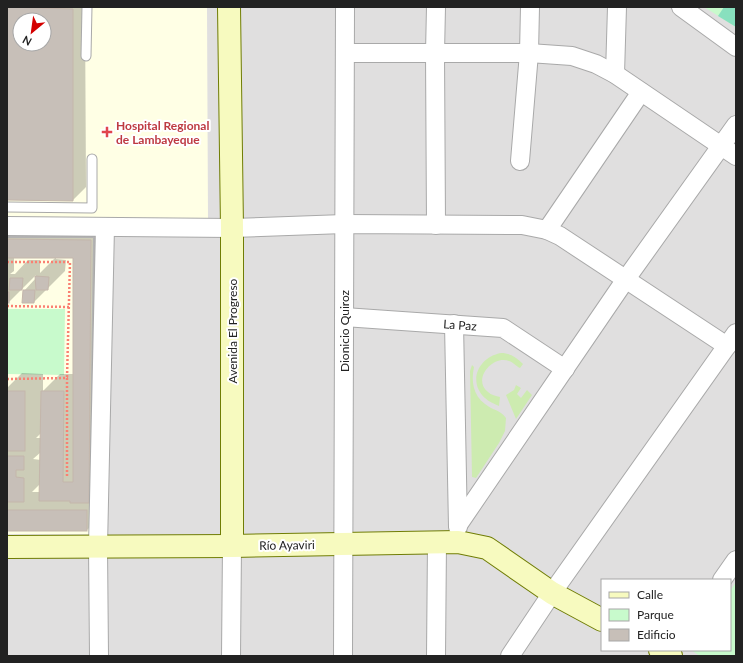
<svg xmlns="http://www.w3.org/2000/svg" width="743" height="663" font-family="Lato,sans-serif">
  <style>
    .residential { fill: #e0dfdf; fill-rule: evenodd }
    .education { fill: #ffffe5; fill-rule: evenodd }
    .grass { fill: #cdebb0 }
    .park { fill: #c8facc }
    .pitch { fill: #88e0be }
    .shadow { fill: #0003; fill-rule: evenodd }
    .building { fill: #c7bfb8; stroke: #c4b6ab; fill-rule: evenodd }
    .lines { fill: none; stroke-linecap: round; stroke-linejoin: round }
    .lane-casing { stroke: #a9a9a9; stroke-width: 11 }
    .street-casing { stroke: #a9a9a9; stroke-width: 20 }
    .secondary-casing { stroke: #707d05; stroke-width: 24 }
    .path { stroke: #fa8072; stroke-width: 2.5; stroke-dasharray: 2 2; stroke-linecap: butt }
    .lane { stroke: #fff; stroke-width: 9 }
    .street { stroke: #fff; stroke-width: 18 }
    .secondary { stroke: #f7fabf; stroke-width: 22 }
    .health-dot { fill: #e0444e; stroke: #fff; stroke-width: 1.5 }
    .labels { text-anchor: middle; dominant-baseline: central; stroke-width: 4; stroke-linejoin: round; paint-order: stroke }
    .health-label { font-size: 12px; font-weight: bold; fill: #be3a42; stroke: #fff; text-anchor: start }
    .street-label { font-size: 12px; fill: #222; stroke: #fff }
  </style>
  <rect width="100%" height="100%" fill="#f2efe9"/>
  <path class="residential" d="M7,7H736V656H7ZM20,20H44V44H20ZM602,580H730V650H602Z"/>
  <g class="education">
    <path d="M7,7H207L208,222L7,221ZM20,20H44V44H20Z"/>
    <polygon points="7,238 93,238 89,534 7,534"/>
  </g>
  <g class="grass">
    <path d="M501,353C510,353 516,357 523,364L520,368C516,366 513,362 509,361C492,355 472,380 488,392C491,395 496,396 500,397L499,406C495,404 489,402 485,398C467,381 479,357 501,353Z"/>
    <path d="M472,365L474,367C471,381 473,395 485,404C494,411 499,409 506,418L505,431L499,443L476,478L472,477L470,371Z"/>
    <polygon points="516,385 521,388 517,394 521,398 527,390 532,395 516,419 506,395 514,390"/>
  </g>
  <g class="park">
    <polygon points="704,7 736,7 736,27"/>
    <polygon points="7,309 65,309 64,375 7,374"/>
    <polygon points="736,582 736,656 700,656 691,650 730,650 730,591"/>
  </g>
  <polygon class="pitch" points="724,7 736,7 736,27 718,16"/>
  <g class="shadow">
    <path d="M7,7H85L86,187L73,200L7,199ZM20,20H44V44H20Z"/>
    <path d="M7,222H108L105,512L87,530H7V388L22,373L43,374V391L60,374H74V257H56V259L66,260L65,271L34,302L24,291L36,278V275L9,302H7ZM14,257H56L40,273V260H28L15,274H10L14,271ZM41,433V438H36ZM41,452V460L33,459ZM40,484V492H32Z"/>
  </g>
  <g class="building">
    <path d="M7,7L73,9V201L7,200ZM20,20H44V44H20Z"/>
    <polygon points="7,239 91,240 89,503 70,503 70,501 39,501 41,391 64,391 63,482 73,482 73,258 7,258"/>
    <polygon points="35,276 49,277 48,290 36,290"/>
    <polygon points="10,278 23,278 22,290 9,290"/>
    <polygon points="23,290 35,290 34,303 22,303"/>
    <rect x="7" y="292" width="2" height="11"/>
    <rect x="7" y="391" width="18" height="60"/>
    <polygon points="7,456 24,456 24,470 16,470 16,477 24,478 24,502 7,502"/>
    <rect x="7" y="510" width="80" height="21"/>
  </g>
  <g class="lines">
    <defs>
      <g id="lane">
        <polyline points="86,56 87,7"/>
        <polyline points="7,207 92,208 92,159"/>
      </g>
      <g id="street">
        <polyline points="436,7 435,53 436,225"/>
        <polyline points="681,7 736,47"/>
        <polyline points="345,53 529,53 572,56 596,64 615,74 736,156"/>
        <polyline points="615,74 617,7"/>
        <polyline points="520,161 529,53 530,7"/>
        <polyline points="7,226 232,228 344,224 522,225 547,230 560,236 727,346"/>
        <polyline points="547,230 641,92"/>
        <polyline points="344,317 503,328 565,369"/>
        <polyline points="454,324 458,527"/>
        <polyline points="458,525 626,279 736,125"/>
        <polyline points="722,580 736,560"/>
        <polyline points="99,656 98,547 105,227"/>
        <polyline points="231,656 232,546"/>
        <polyline points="343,656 345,7"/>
        <polyline points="436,656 437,542"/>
        <polyline points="510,656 552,593 736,333"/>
      </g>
      <g id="secondary">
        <polyline points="229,7 232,228 232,546"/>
        <polyline points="7,547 232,546 458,542 487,548 552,593 602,620"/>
        <polyline points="660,650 671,656"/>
      </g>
    </defs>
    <use href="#lane" class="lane-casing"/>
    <use href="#street" class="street-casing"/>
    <use href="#secondary" class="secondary-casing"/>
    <g class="path">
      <polyline points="7,262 70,262 67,378"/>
      <polyline points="7,306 69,307"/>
      <polyline points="7,379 67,378 67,478"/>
    </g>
    <use href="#lane" class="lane"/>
    <use href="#street" class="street"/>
    <use href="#secondary" class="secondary"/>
  </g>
  <path class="health-dot" d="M105 126h4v4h4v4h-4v4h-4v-4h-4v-4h4z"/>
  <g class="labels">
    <g class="health-label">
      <text x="116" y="125">Hospital Regional<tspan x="116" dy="14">de Lambayeque</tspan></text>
    </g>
    <g class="street-label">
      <text transform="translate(460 325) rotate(4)">La Paz</text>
      <text transform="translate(232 331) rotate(-90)">Avenida El Progreso</text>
      <text transform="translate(344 331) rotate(-90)">Dionicio Quiroz</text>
      <text transform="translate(287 545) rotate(-1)">Río Ayaviri</text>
    </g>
  </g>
  <rect width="743" height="663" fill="none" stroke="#222222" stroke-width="16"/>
  <rect x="601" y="579" width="130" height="72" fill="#ffffff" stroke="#a7a7a7"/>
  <rect x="609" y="592" width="20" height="6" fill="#f7fabf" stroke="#a7a7a7"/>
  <text x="637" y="599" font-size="12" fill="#222222">Calle</text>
  <rect x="609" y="609" width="20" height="12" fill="#c8facc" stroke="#a7a7a7"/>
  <text x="637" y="619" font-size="12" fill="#222222">Parque</text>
  <rect x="609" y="629" width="20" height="12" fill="#c7bfb8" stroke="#a7a7a7"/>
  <text x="637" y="639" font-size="12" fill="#222222">Edificio</text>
  <g transform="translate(32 32) rotate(209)"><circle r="19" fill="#ffffff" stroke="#a7a7a7"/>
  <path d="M0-3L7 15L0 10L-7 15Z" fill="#d40000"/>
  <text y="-6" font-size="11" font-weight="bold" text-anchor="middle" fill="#222222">N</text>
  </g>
</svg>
